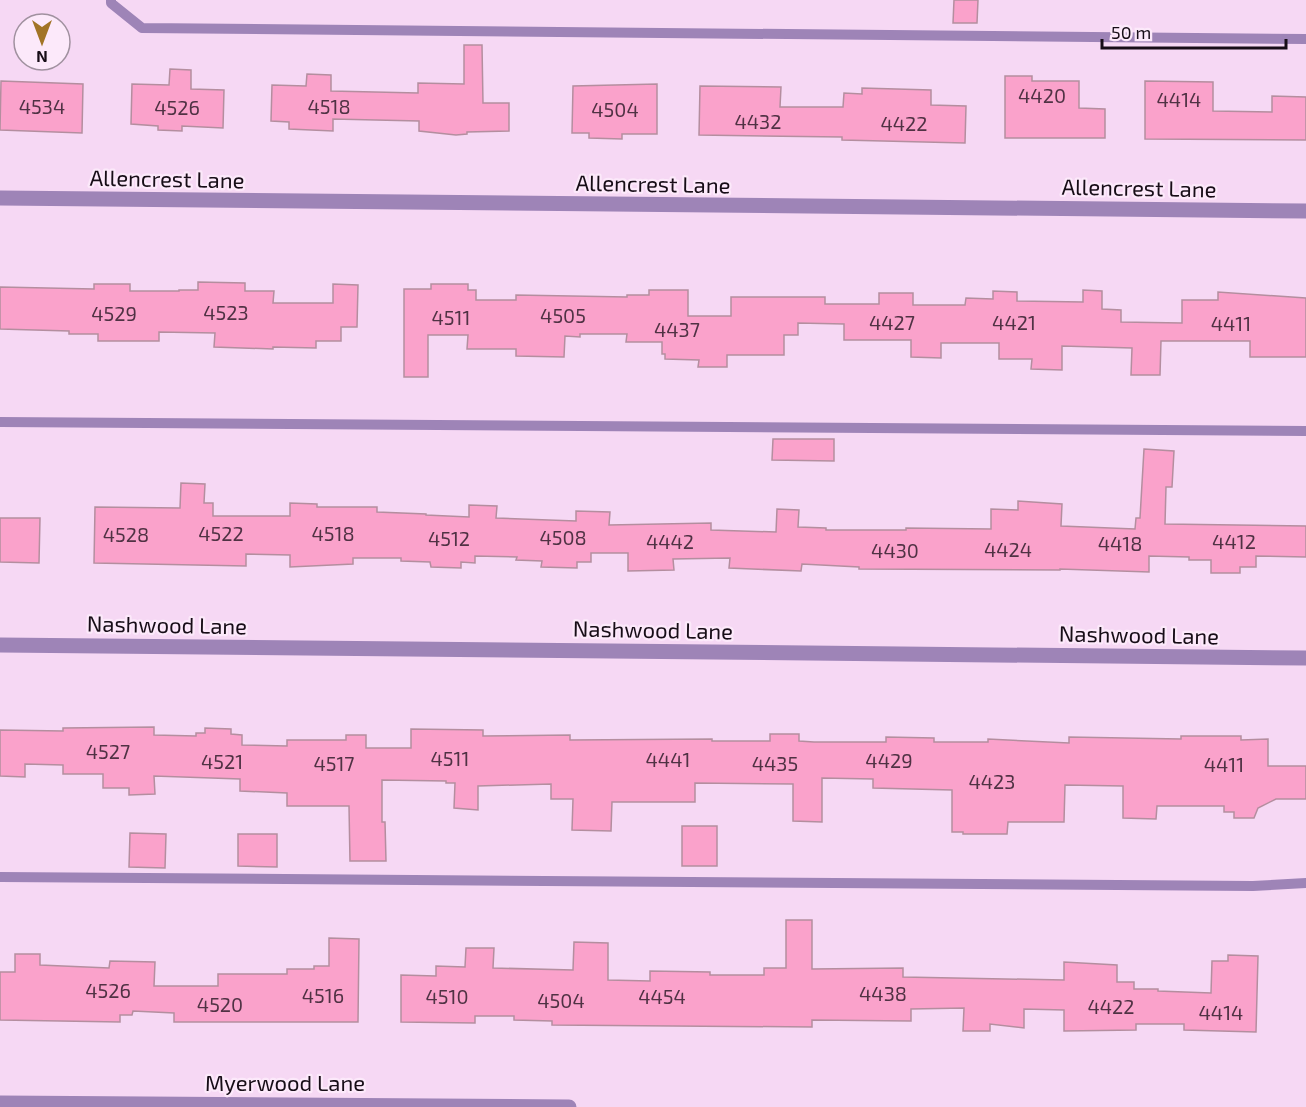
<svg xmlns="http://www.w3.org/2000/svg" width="1306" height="1107" font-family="'Exo 2',sans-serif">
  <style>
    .building { fill: #faa2cb; stroke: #b48e9f; stroke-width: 1.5 }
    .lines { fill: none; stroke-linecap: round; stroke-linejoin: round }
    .service { stroke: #9e84b7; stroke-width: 10 }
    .minor { stroke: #9e84b7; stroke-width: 15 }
    .labels { text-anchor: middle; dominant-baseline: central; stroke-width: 4.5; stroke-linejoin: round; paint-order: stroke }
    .number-label { font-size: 20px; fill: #503244 }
    .street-label { font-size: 22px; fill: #170d17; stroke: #fce9fa }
  </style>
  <rect width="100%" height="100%" fill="#f6d8f4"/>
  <g class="building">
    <polygon points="954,0 978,0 977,23 953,23"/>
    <polygon points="464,45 482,45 483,103 509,103 509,131 467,132 467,134 456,135 419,131 419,121 333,119 333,131 289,129 289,122 271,121 272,85 306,86 307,74 331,75 331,91 418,93 418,83 464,84"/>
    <polygon points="170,69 191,70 191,89 224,90 223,128 182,126 182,131 158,130 158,126 131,124 132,84 169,85"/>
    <polygon points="1005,76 1032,76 1032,81 1079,81 1079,108 1105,109 1105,138 1005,138"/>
    <polygon points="1,81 83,84 82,133 0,130"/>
    <polygon points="1145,81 1213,82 1213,111 1272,112 1272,96 1306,97 1306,140 1145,139"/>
    <polygon points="657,84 657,134 622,134 622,139 589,138 589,133 572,133 573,86"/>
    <polygon points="700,86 781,87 780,107 843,107 844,93 862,94 862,88 931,90 931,105 966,106 965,143 842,140 842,137 699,135"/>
    <polygon points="198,282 245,283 245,291 274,291 273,303 333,303 333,284 358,285 357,327 341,327 341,341 316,341 316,348 273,347 273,349 214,347 215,333 159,332 159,341 98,341 98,334 69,334 69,331 0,329 0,287 94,289 94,284 130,284 130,291 179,291 179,290 198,290"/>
    <polygon points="431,284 468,284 468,290 476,290 476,300 516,300 516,295 627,297 627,295 649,295 649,290 688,290 688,316 731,316 731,297 825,297 825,304 879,304 879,293 913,293 913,305 965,305 966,298 993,299 993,291 1017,292 1017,301 1083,302 1083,290 1102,291 1102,309 1121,310 1121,322 1182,323 1182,300 1218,300 1218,292 1306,298 1306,357 1250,357 1250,341 1161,341 1160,375 1131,375 1132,348 1062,346 1062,370 1031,369 1032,359 999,359 999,343 941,343 941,358 911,357 911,340 844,340 844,324 798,323 798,335 784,335 784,355 727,355 727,367 698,367 699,360 665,359 665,354 662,354 662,342 626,342 627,334 580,334 580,337 565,336 564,357 516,356 516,349 467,349 468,335 428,335 428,377 404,377 404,289 431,289"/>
    <polygon points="773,439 834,439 834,461 772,460"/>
    <polygon points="1144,449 1174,451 1172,487 1166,487 1165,524 1306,526 1306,557 1256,556 1256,567 1240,567 1240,573 1211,573 1211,560 1189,560 1189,557 1149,556 1149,572 1060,569 1060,570 859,569 859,567 802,564 801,571 729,568 730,558 673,559 674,570 628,571 628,553 591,553 591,562 577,562 577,568 541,567 542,561 516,560 517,557 475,556 475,563 461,562 461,568 431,567 430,562 401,561 401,558 353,558 353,564 290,567 290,555 246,554 246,566 94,563 95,507 180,508 181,483 205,484 204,503 213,503 213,516 290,516 290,503 317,504 317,507 377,507 377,512 426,514 426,515 469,517 469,505 497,506 496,518 576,521 576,511 610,512 609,525 711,523 711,530 776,532 777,509 799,510 798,527 826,528 826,530 906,530 906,528 991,529 991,509 1018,510 1018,501 1062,504 1061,526 1135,529 1136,518 1140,518"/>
    <polygon points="0,518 40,518 39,563 0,562"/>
    <polygon points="154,727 154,735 196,736 196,733 205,733 205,728 231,729 231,734 242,735 242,745 287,746 287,740 346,740 346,735 366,735 366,748 411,748 411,729 483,730 483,736 570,735 570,740 712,739 712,741 770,741 770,734 799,734 799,741 814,742 886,742 886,737 934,738 934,742 988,742 988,739 1069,743 1069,737 1181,739 1181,736 1241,736 1241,740 1268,739 1268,766 1306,766 1306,799 1276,799 1258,808 1254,818 1234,818 1234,812 1224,812 1224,806 1157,806 1156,819 1123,818 1123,786 1065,785 1064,822 1008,822 1007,834 963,834 963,832 952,832 952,790 873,788 873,779 822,778 822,822 793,821 793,784 695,783 695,802 612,802 611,831 572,830 573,799 551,799 551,784 478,786 478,810 454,808 455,783 446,783 446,781 382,780 382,822 385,822 386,861 350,861 349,806 287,806 287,793 240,791 240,779 154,776 155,794 129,795 129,788 103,788 103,774 63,774 63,765 25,764 25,777 0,776 0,730 63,731 63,728"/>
    <rect x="682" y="826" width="35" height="40"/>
    <polygon points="130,833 166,834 165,868 129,867"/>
    <polygon points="238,834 277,834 277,867 238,866"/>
    <polygon points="786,920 812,920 812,969 903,968 903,977 1064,980 1064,962 1117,965 1117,982 1134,982 1134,989 1158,989 1158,991 1211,993 1212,961 1228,961 1228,955 1258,956 1256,1032 1184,1030 1184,1024 1136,1024 1136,1030 1064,1031 1064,1010 1024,1009 1024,1028 990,1024 990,1031 963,1031 964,1008 911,1009 911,1021 812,1020 812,1027 552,1025 552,1021 514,1020 514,1016 475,1016 475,1023 401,1022 401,975 436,976 436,966 465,967 466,948 494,948 493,968 573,970 574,942 608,943 608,980 650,981 650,971 710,972 710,975 764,975 764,968 786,968"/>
    <polygon points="329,938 359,939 358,1022 174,1022 174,1013 133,1011 132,1015 120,1015 120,1022 0,1020 0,972 15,972 15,954 40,954 40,965 109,968 110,961 155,962 154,986 218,986 218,974 287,974 287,969 314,969 314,966 329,966"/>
  </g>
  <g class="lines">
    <g class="service">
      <polyline points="111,0 111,3 142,28 1306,39"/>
      <polyline points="0,422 1306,431"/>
      <polyline points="0,877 1253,886 1306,883"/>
    </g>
    <g class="minor">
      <polyline points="0,198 1306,211"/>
      <polyline points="0,645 1306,658"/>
      <polyline points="0,1103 569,1107"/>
    </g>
  </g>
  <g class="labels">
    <g class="number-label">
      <text x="1042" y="95">4420</text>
      <text x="1179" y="99">4414</text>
      <text x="42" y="106">4534</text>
      <text x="329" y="106">4518</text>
      <text x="177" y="107">4526</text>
      <text x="615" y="109">4504</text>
      <text x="758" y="121">4432</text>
      <text x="904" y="123">4422</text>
      <text x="226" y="312">4523</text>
      <text x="114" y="313">4529</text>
      <text x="563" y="315">4505</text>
      <text x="451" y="317">4511</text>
      <text x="892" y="322">4427</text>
      <text x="1014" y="322">4421</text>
      <text x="1231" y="323">4411</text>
      <text x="677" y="329">4437</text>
      <text x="221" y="533">4522</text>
      <text x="333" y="533">4518</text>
      <text x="126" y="534">4528</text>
      <text x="563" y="537">4508</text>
      <text x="449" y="538">4512</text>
      <text x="670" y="541">4442</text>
      <text x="1234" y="541">4412</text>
      <text x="1120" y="543">4418</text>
      <text x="1008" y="549">4424</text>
      <text x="895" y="550">4430</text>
      <text x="108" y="751">4527</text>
      <text x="450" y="758">4511</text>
      <text x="668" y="759">4441</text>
      <text x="889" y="760">4429</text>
      <text x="222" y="761">4521</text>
      <text x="334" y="763">4517</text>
      <text x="775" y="763">4435</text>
      <text x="1224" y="764">4411</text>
      <text x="992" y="781">4423</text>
      <text x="108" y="990">4526</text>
      <text x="883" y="993">4438</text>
      <text x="323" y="995">4516</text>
      <text x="447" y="996">4510</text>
      <text x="662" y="996">4454</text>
      <text x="561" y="1000">4504</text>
      <text x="220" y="1004">4520</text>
      <text x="1111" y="1006">4422</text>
      <text x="1221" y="1012">4414</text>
    </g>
    <g class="street-label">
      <text transform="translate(167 178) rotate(1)">Allencrest Lane</text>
      <text transform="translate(653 183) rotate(1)">Allencrest Lane</text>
      <text transform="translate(1139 187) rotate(1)">Allencrest Lane</text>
      <text transform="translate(167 624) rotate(1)">Nashwood Lane</text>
      <text transform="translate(653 629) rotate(1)">Nashwood Lane</text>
      <text transform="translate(1139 634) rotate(1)">Nashwood Lane</text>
      <text x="285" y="1082">Myerwood Lane</text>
    </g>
  </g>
  <g transform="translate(42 42) rotate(180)"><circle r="28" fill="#fce9fa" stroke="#a0919f" stroke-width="1.5"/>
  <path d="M0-4.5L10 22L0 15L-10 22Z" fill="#a27426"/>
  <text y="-9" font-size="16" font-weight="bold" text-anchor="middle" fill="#170d17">N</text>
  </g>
  <path d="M1102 39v9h184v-9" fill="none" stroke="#170d17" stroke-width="3"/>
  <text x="1111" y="39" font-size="18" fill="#170d17" stroke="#fce9fa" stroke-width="4.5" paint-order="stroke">50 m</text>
</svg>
